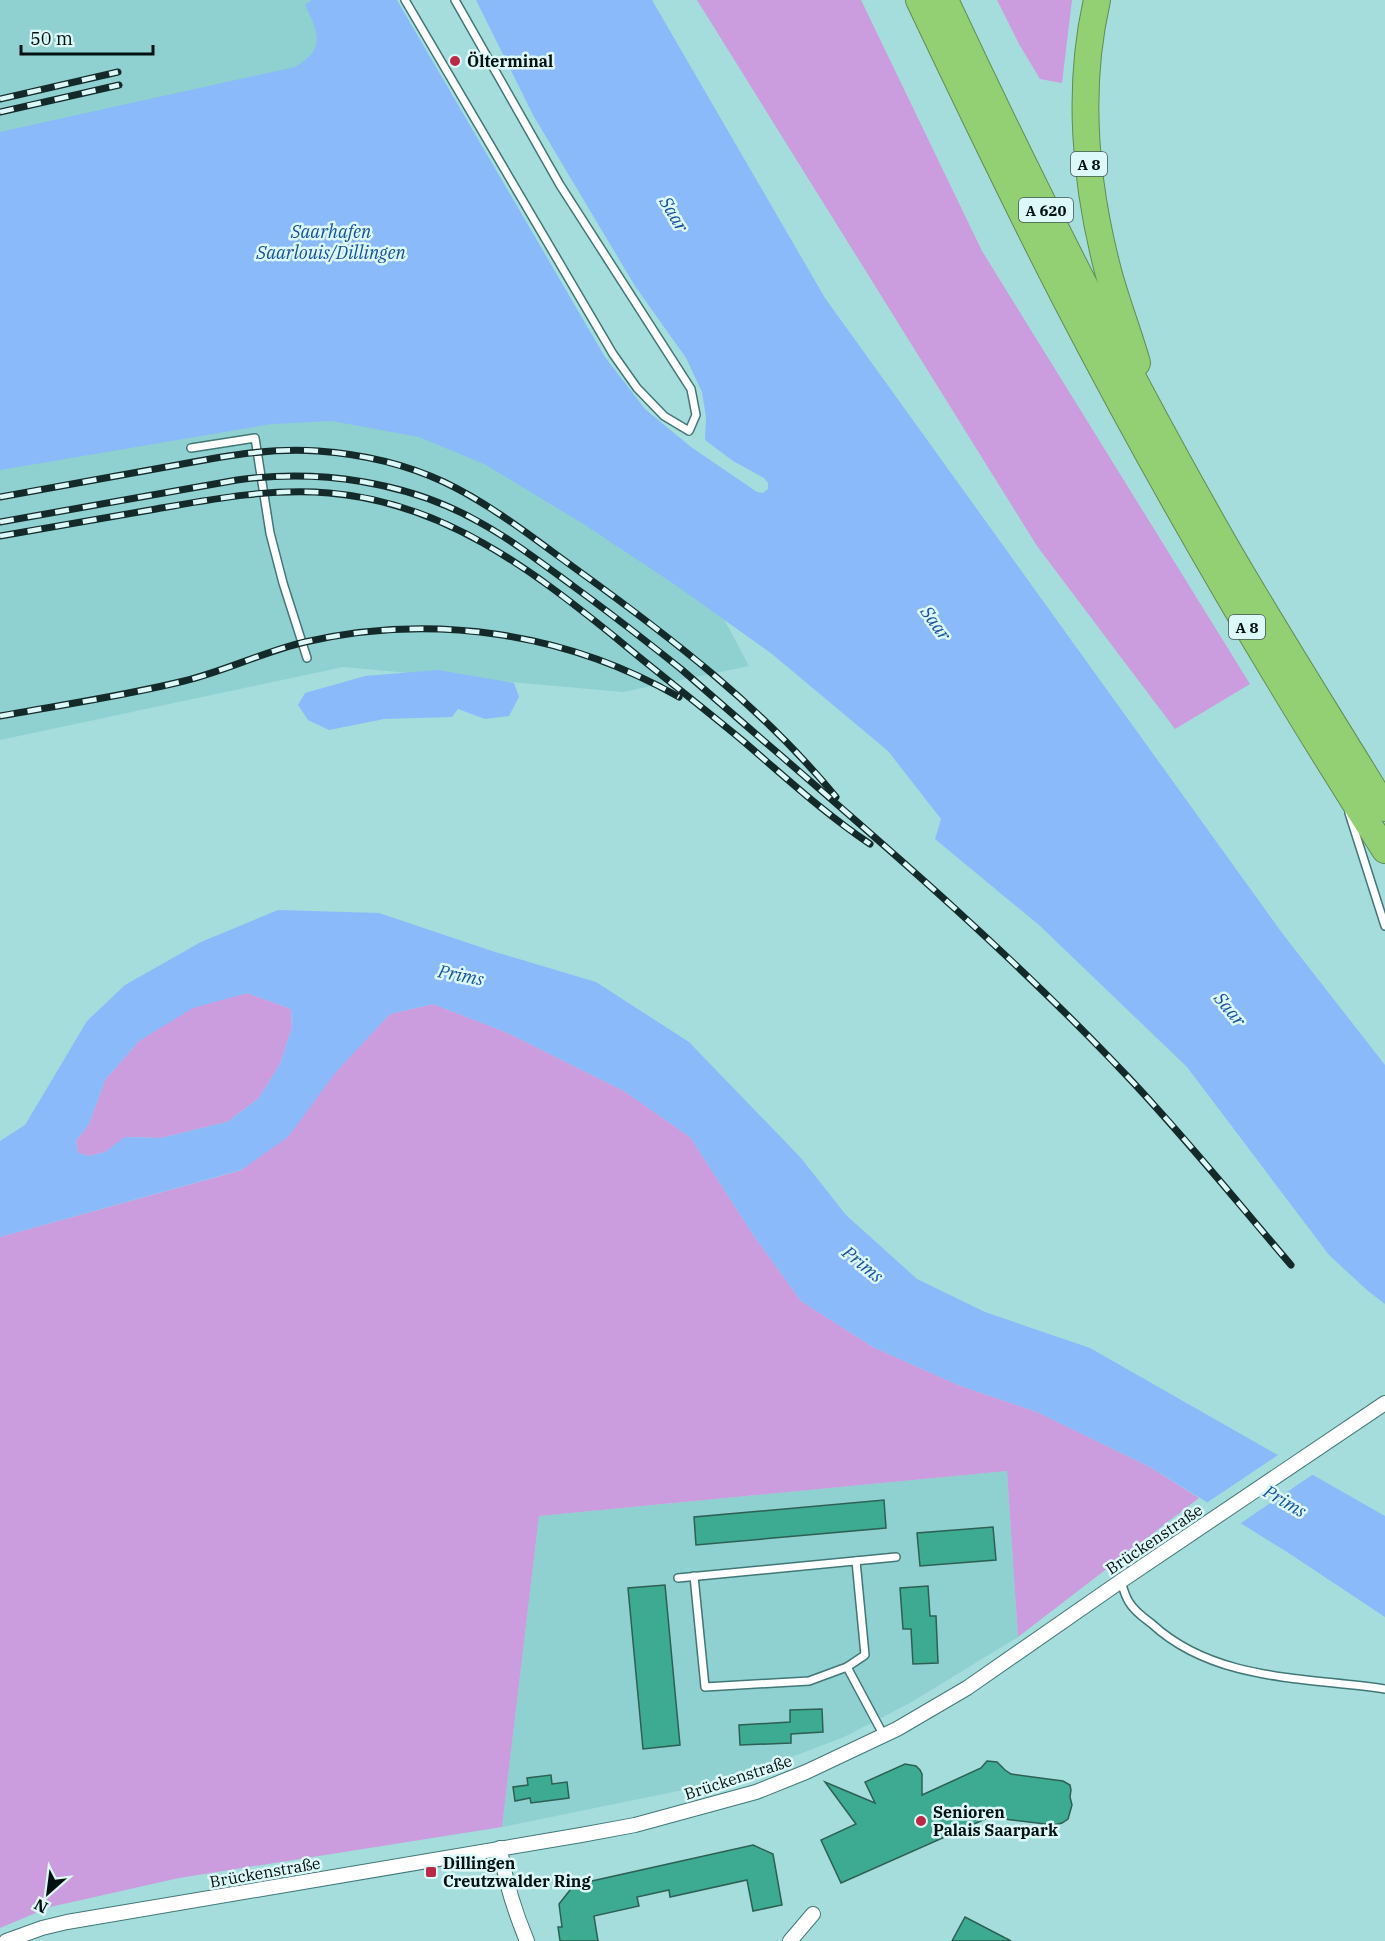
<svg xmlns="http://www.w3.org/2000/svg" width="1385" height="1941" font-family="'IBM Plex Serif',serif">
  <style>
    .built { fill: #8fd0d0 }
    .green { fill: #cb9cde }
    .water { fill: #8abafa; fill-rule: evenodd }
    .pier { fill: #a5dddd }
    .building { fill: #3daa92; stroke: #2e5f53; stroke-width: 1.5 }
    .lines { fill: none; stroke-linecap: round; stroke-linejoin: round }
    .lane-casing { stroke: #427777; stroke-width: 10 }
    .street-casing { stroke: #427777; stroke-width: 16 }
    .highway-casing { stroke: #608d51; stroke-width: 28 }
    .lane { stroke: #fff; stroke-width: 7 }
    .street { stroke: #fff; stroke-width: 14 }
    .highway { stroke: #93d074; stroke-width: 26 }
    .rail-casing { stroke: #142929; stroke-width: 7 }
    .rail { stroke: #ddf8f8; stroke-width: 4.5; stroke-dasharray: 14; stroke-linecap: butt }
    .poi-dot { fill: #ba2945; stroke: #ddf8f8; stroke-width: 2 }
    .labels { text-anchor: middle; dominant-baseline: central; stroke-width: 5; stroke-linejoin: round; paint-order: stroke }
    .shield { fill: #ddf8f8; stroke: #425656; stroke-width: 1.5 }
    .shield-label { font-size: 15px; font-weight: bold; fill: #011 }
    .poi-label { font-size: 16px; font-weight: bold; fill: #011; stroke: #ddf8f8; text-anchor: start }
    .street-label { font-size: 16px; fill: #011; stroke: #ddf8f8 }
    .water-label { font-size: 18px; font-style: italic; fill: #14539d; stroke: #ddf8f8 }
  </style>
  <rect width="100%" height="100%" fill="#a5dddd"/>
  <g class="built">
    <polygon points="0,0 394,0 749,666 623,692 343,667 0,740"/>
    <polygon points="1007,1471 1018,1637 910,1703 844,1737 768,1766 688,1789 502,1827 539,1516"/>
  </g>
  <g class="green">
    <polygon points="697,0 861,0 982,251 1250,684 1175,729 1037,546"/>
    <polygon points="997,0 1072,0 1062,83 1040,79 1019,44"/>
    <polygon points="247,993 291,1009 292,1027 280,1064 259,1098 227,1122 161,1138 126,1137 105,1152 89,1156 78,1153 76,1141 89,1124 105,1080 139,1041 193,1007"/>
    <polygon points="433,1004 508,1033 624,1091 690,1137 754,1236 801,1301 873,1347 958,1385 1037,1412 1150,1467 1199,1498 1018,1637 1007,1471 539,1516 502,1827 179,1878 50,1907 0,1928 0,1237 242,1170 390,1014"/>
  </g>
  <g class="water">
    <path d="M312,0H397L605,357L645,409L691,447L757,492L763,493L768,489V483L764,478L733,461L705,440L706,417L702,392L686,358L635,286L533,115L476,0H652L825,298L1282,933L1385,1065V1304L1368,1291L1329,1255L1187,1067L1039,925L935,839L941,819L888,751L772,654L677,586L585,525L486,465L419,437L332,421L272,424L0,470V132L295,67C326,49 319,33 305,5Z"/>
    <polygon points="438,670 514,683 519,697 509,716 485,719 458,709 452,717 384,719 329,730 308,720 298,705 305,693 365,676"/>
    <path d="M278,910L379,913L492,951L596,982L689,1042L801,1158L846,1215L917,1279L985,1312L1090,1348L1385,1516V1617L1287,1552L1150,1467L1037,1412L958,1385L873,1347L801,1301L754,1236L690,1137L624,1091L508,1033L433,1004L390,1014L336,1072L288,1137L241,1170L0,1237V1141L25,1125L87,1021L125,985L201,942ZM247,993L291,1009L292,1027L280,1064L259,1098L227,1122L161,1138L125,1137L105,1152L89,1156L78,1153L76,1141L89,1124L105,1080L139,1041L193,1008Z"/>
  </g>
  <polygon class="pier" points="1281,1453 1315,1473 1238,1525 1205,1504"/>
  <g class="building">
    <polygon points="884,1500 886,1528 696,1545 694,1517"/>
    <polygon points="993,1527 996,1560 920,1566 917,1533"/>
    <polygon points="665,1585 680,1745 643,1749 628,1588"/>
    <polygon points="928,1586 930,1616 936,1616 938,1663 913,1664 911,1629 903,1629 900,1588"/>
    <polygon points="822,1709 823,1732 791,1734 791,1743 740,1745 739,1725 790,1722 790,1710"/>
    <polygon points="987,1761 997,1762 1005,1770 1011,1774 1063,1781 1070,1785 1071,1790 1070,1797 1072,1805 1068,1819 1062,1823 1054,1825 996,1818 992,1816 841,1883 821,1840 856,1824 825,1782 875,1803 865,1782 905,1764 916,1766 920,1770 922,1774 922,1795 981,1768"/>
    <polygon points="551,1775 552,1784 567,1782 569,1798 531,1803 530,1798 515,1801 513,1787 528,1785 527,1778"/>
    <polygon points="753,1845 773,1854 782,1905 753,1911 747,1880 670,1897 669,1890 637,1897 639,1906 594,1916 598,1941 560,1941 558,1927 562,1927 559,1904 574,1885"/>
    <polygon points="965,1917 1011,1941 952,1941"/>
  </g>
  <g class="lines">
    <defs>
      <g id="lane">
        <polyline points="405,0 613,354 637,388 664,416 689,431 696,415 691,389 560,185 455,0"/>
        <polyline points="191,448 255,438 270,533 283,583 307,658"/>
        <polyline points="1349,813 1385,926"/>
        <polyline points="694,1576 705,1687 809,1681 847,1667 865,1655 856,1561"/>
        <polyline points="678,1578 896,1557"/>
        <path d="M1121,1581C1123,1588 1125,1596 1129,1602C1134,1611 1144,1618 1152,1624C1215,1682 1306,1677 1385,1689"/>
        <polyline points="847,1667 884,1736"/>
      </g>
      <g id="street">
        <path d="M500,1848C505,1881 514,1910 527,1941"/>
        <polyline points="6,1941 42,1928 67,1922 581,1835 635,1825 756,1792 806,1772 897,1729 967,1688 1121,1581 1385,1403"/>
        <polyline points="790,1941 813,1914"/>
      </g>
      <g id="highway">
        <path d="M919,0C968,103 1017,206 1069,306C1166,493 1272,674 1385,850"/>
        <path d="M945,0C1032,186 1124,369 1226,547C1277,635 1332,721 1385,808"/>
        <path d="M1097,0C1077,87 1085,181 1107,267C1115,299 1128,331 1137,363"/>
      </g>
    </defs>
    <use href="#lane" class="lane-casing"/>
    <use href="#street" class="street-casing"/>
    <use href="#highway" class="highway-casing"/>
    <use href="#lane" class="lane"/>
    <use href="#street" class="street"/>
    <use href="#highway" class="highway"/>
    <defs>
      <g id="rail">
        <polyline points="0,99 118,72"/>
        <polyline points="0,112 119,85"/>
        <path d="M0,497C55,487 111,477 166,467C216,458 267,447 318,451C361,454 405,464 444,482C492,505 533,538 576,569C669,636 763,708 836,797"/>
        <path d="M0,522L237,480C318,469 407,481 479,522C512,540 543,564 573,586C610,613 646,641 681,669C833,802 989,930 1127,1076C1185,1137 1237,1202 1291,1265"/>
        <path d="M0,536C52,527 104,518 156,509C213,499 271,488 329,493C442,502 531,569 616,638C658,673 701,706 743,741C785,777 824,813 870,844"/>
        <path d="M0,716C61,705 123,696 184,681C225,671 263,652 305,642C432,613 565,632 679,697"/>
      </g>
    </defs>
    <use href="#rail" class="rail-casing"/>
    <use href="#rail" class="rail"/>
  </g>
  <g class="poi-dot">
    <circle cx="455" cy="61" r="6"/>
    <circle cx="921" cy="1821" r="6"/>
    <rect x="425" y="1866" width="12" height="12" rx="3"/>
  </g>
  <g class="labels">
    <g class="shield">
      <rect x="1071" y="152" width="36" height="24" rx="4.5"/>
      <rect x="1019" y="198" width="54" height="24" rx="4.5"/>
      <rect x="1229" y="615" width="36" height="24" rx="4.5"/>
    </g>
    <g class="shield-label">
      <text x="1089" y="164">A 8</text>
      <text x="1046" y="210">A 620</text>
      <text x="1247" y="627">A 8</text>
    </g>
    <g class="poi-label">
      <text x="467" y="61">Ölterminal</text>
      <text x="933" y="1812">Senioren<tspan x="933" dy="18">Palais Saarpark</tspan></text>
      <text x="443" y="1863">Dillingen<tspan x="443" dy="18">Creutzwalder Ring</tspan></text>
    </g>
    <g class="street-label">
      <text transform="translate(1154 1539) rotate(-34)">Brückenstraße</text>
      <text transform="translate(738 1777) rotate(-18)">Brückenstraße</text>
      <text transform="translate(265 1872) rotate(-10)">Brückenstraße</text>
    </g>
    <g class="water-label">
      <text transform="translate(674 214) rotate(59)">Saar</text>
      <text x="331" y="231">Saarhafen<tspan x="331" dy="21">Saarlouis/Dillingen</tspan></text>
      <text transform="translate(936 623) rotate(54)">Saar</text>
      <text transform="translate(461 975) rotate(11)">Prims</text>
      <text transform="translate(1230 1009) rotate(50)">Saar</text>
      <text transform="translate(863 1264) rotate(39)">Prims</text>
      <text transform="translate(1285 1501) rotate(30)">Prims</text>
    </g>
  </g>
  <g transform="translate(48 1893) rotate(208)" stroke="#ddf8f8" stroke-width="4.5" paint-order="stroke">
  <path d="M0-4.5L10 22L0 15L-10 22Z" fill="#001111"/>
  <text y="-9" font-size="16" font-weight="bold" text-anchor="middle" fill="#001111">N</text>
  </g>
  <path d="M21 45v9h132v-9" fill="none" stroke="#001111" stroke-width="3"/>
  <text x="30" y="45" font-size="18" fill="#001111" stroke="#ddf8f8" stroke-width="4.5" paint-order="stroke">50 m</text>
</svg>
